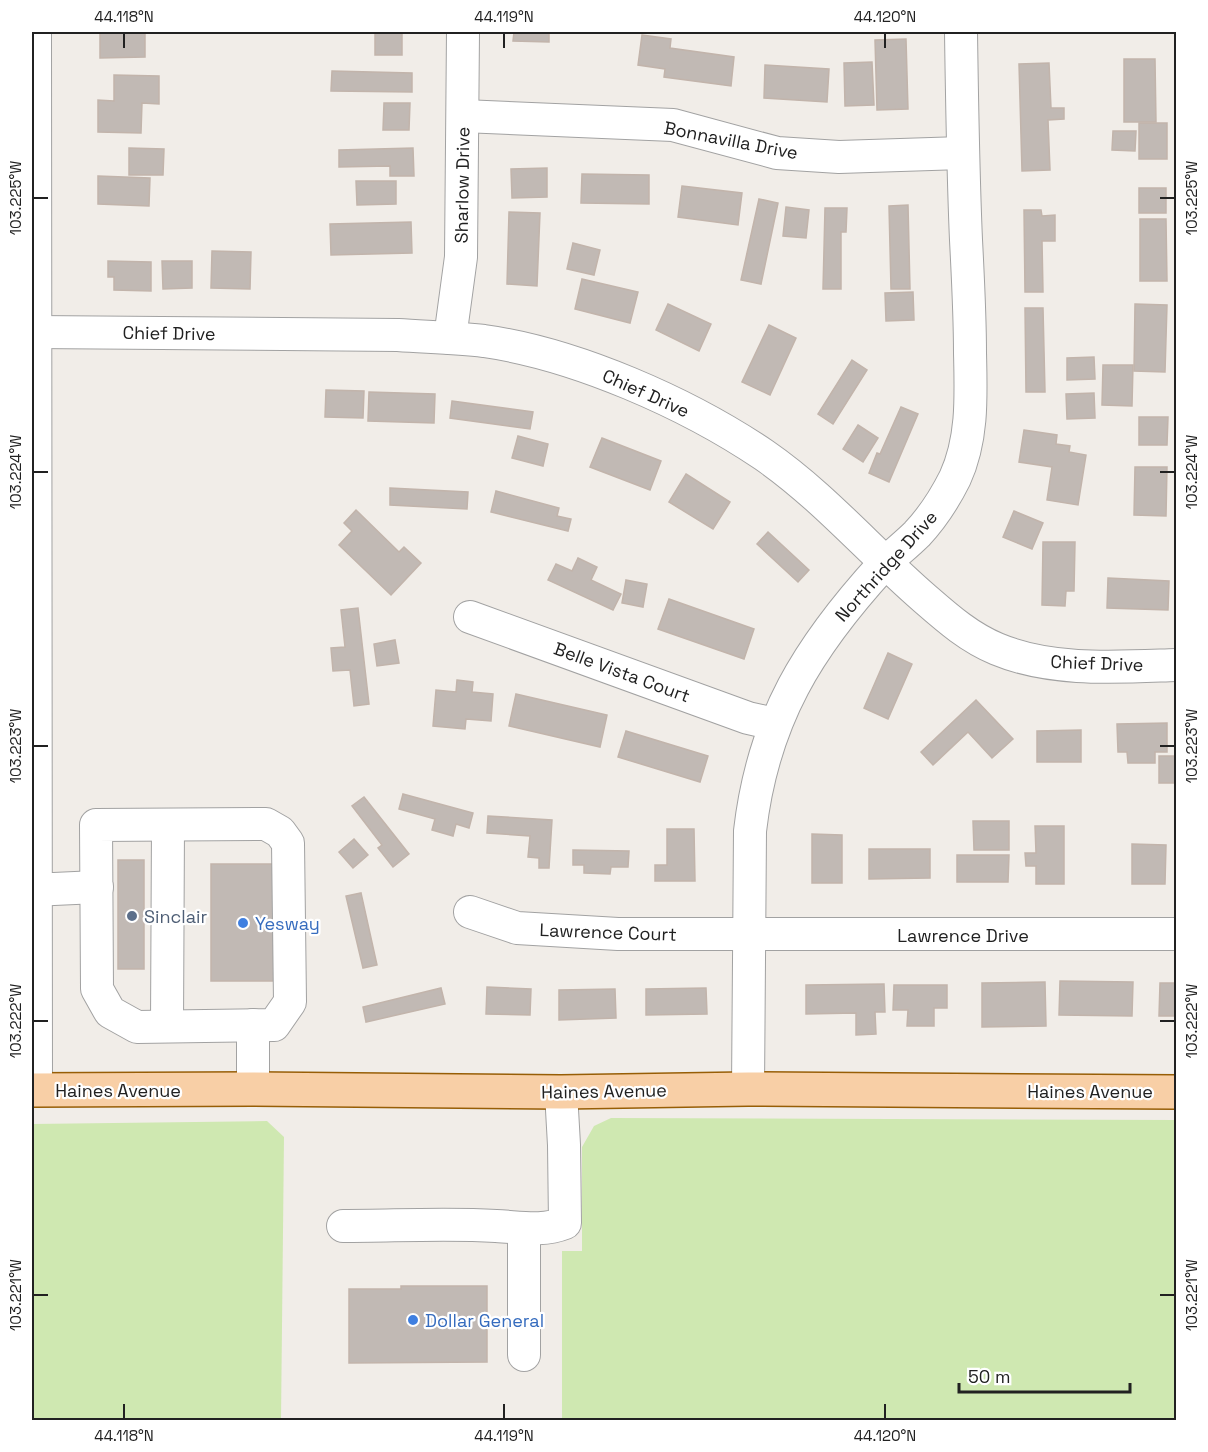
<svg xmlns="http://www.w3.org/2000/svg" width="1208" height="1452" font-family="'Space Grotesk',sans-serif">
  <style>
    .grass { fill: #cfe8b1 }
    .building { fill: #c1b9b4; stroke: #c2b4ab; stroke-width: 1.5 }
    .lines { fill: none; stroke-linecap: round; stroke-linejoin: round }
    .minor-casing { stroke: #a2a2a2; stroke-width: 34 }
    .major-casing { stroke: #975e06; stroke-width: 36 }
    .minor { stroke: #fff; stroke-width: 32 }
    .major { stroke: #f8cfa6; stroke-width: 33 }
    .ticks { fill: none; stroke: #212121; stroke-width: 2 }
    .service-dot { fill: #5c6f8a; stroke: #fff; stroke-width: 2 }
    .shop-dot { fill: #3f7fe0; stroke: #fff; stroke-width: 2 }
    .labels { text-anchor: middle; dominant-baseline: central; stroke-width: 4.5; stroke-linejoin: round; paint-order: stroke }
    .street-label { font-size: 18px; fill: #212121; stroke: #fff }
    .service-label { font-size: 18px; fill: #4e5e75; stroke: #fff; text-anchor: start }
    .shop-label { font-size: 18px; fill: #366cbe; stroke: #fff; text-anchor: start }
    .neatline { fill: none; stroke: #212121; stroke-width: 2 }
    .ticks-label { font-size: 15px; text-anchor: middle; fill: #212121 }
  </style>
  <rect width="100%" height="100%" fill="#f1ede8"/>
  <g class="grass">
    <polygon points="611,1118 1176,1120 1176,1420 291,1420 562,1419 562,1251 582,1251 582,1147 594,1126"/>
    <polygon points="267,1121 284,1137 281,1420 32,1420 32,1124"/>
  </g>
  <g class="building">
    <polygon points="100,32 145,32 145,57 100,58"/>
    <rect x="375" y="32" width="27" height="23"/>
    <polygon points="514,32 549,32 549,42 513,41"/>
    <polygon points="642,35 671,39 670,48 734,57 731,86 664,77 665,69 638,65"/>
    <polygon points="906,39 908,109 877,110 875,40"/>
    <polygon points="1124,59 1155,59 1156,122 1124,122"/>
    <polygon points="872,62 874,105 845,106 844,63"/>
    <polygon points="1049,63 1051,108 1064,108 1064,119 1048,120 1050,170 1022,171 1019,64"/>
    <polygon points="765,65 829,69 827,102 764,98"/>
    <polygon points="332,71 412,73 412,92 331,91"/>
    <polygon points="114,75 159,76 159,104 142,103 141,133 98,132 98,100 114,101"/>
    <polygon points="384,103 410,103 409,130 383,130"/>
    <rect x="1139" y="123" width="28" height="36"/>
    <polygon points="1113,131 1136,131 1135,151 1112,150"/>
    <polygon points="129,148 164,149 163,175 129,175"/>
    <polygon points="413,148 414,176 390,176 390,166 339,167 339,150"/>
    <polygon points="547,168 547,197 512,198 511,169"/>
    <polygon points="582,174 649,175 649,204 581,203"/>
    <polygon points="98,176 150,178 149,206 98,204"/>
    <polygon points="356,181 396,181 396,204 357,205"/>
    <polygon points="682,186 742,193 738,225 678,217"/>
    <rect x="1139" y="188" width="27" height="25"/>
    <polygon points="759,199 778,203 761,284 741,280"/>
    <polygon points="908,205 910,289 891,289 889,206"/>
    <polygon points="786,207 809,210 806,238 783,236"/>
    <polygon points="825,208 847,208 846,232 841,232 841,289 823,289"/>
    <polygon points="1024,210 1041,210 1042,216 1055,215 1055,241 1042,241 1043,292 1025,292"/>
    <polygon points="509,212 540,213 537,286 507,284"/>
    <polygon points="1140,219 1166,219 1167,281 1140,281"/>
    <polygon points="411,222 412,253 331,255 330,224"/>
    <polygon points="573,243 600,250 594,275 567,269"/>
    <polygon points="212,251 251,252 250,289 211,288"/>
    <polygon points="108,261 151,262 151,291 114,290 114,277 108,277"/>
    <polygon points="162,261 192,261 192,288 163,289"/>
    <polygon points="582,279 638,292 630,323 575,309"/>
    <polygon points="913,292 914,320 886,321 885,293"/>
    <polygon points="668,304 711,324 699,351 656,330"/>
    <polygon points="1135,304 1167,305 1165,372 1134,371"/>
    <polygon points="1025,308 1043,308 1045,392 1026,392"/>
    <polygon points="769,325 796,338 770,395 742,382"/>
    <polygon points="1094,357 1095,379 1067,380 1067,358"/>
    <polygon points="852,360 867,370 833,424 818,414"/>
    <polygon points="1103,365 1133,365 1132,406 1102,405"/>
    <polygon points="326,390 364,391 363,418 325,417"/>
    <polygon points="369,392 435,394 434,423 368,421"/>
    <polygon points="1094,393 1095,418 1067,419 1066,394"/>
    <polygon points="452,401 533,412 530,429 450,418"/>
    <polygon points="901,407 918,414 889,482 869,473 877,453 880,454"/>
    <polygon points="1139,417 1168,417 1167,445 1139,445"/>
    <polygon points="858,425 878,438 863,462 843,449"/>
    <polygon points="1024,430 1057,435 1056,444 1070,446 1069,452 1086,455 1078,505 1047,500 1052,467 1019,462"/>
    <polygon points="518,436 548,444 543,466 512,458"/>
    <polygon points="602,438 661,461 650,490 590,467"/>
    <polygon points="1135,467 1167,467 1166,516 1134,515"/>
    <polygon points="686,474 730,502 713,529 669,502"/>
    <polygon points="390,488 468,492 467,509 390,505"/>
    <polygon points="496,491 559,508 557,516 571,519 568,531 491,512"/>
    <polygon points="356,510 399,552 404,547 421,563 391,595 339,545 352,531 344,523"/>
    <polygon points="1014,511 1043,523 1032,549 1003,537"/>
    <polygon points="768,532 809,570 798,582 757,544"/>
    <polygon points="1043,542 1075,542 1074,591 1066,591 1065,606 1042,605"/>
    <polygon points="578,558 597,567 591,580 621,594 613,610 548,580 556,564 572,571"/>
    <polygon points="1108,578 1169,581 1168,610 1107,608"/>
    <polygon points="626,580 647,584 643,607 622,603"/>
    <polygon points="669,599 754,629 744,659 658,629"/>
    <polygon points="358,608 369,704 354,706 350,670 333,671 331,648 345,647 341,610"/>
    <polygon points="395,640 399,663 377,666 374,644"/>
    <polygon points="888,653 912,664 888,719 864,708"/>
    <polygon points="457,680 473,682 472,692 493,694 491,721 466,719 465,729 433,726 436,690 456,692"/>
    <polygon points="516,694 607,715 600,747 509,726"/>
    <polygon points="976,700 1013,739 992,758 968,732 933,765 921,752"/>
    <polygon points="1167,723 1167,752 1155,752 1155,763 1128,763 1127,752 1118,752 1117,724"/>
    <polygon points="1081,730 1081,762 1037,762 1037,731"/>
    <polygon points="626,731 708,756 700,782 618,757"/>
    <rect x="1159" y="756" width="17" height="27"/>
    <polygon points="403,794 473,813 469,828 456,824 453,836 432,830 435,819 399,809"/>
    <polygon points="364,797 409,854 393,867 378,848 382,845 352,806"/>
    <polygon points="488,816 552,820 549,868 539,868 539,858 528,857 530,836 487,833"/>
    <polygon points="973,821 1009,821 1009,850 974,850"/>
    <polygon points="1035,826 1064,826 1064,884 1036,884 1036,866 1026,866 1025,853 1036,853"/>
    <polygon points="667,829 694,829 695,881 655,881 655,865 667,865"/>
    <polygon points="812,834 842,835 842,883 812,883"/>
    <polygon points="354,839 368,855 353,868 339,852"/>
    <polygon points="1132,844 1166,845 1165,884 1132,884"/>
    <polygon points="869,849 930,849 930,878 869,879"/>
    <polygon points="573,850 629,851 628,867 611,867 610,874 584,873 584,865 573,865"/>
    <polygon points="957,855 1009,855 1008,882 957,882"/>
    <rect x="118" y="860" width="26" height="109"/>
    <rect x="211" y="864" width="67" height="117"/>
    <polygon points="361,893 377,965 363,968 346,896"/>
    <polygon points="1060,981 1133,982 1132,1016 1059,1015"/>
    <polygon points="1045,982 1046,1026 982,1027 982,983"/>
    <polygon points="1160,983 1176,983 1176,1016 1159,1016"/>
    <polygon points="884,984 885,1012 875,1012 876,1034 856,1035 856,1013 806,1014 806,985"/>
    <polygon points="894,985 947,985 947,1008 934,1008 934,1026 907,1026 908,1010 893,1010"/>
    <polygon points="487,987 531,989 530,1015 486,1014"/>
    <polygon points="441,988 445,1004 366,1022 363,1007"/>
    <polygon points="706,988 707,1014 646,1015 646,989"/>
    <polygon points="615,989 616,1018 559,1020 559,990"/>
    <polygon points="401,1286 487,1286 487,1362 349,1363 349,1289 401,1289"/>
  </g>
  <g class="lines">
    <defs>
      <g id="minor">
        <polyline points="35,32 36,1090"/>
        <polyline points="463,116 673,125 777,153 839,157 962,153"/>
        <path d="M35,332L398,335C426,337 455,338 484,341C576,354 687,403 764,455C822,495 869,550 923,597C946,617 968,637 997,649C1052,672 1118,667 1176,665"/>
        <polyline points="450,338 461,257 463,32"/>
        <polyline points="470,617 748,718 775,724"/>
        <polygon points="266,824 280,832 288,843 290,1002 274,1025 137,1027 110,1012 97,989 96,825"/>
        <polyline points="32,890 97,887"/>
        <polyline points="470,912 517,928 618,934 1176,934"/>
        <polyline points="253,1025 253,1089"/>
        <polyline points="167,1026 168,825"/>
        <path d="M748,1089L750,831C763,719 808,647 883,565C894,554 906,545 917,534C932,518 945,498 955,478C973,439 971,396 970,353C970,316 968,278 966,240C963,171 962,101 961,32"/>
        <path d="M343,1226C394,1226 446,1223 496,1226C520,1227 542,1232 565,1223L564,1145L561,1092"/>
        <polyline points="524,1229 524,1355"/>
      </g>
      <polyline id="major" points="32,1090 253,1089 561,1092 748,1089 1176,1092"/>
    </defs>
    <use href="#minor" class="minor-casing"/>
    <use href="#major" class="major-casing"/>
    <use href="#minor" class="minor"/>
    <use href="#major" class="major"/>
  </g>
  <path class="ticks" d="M124,33V48M504,33V48M885,33V48M33,198H48M1160,198H1175M33,472H48M1160,472H1175M33,746H48M1160,746H1175M33,1021H48M1160,1021H1175M33,1295H48M1160,1295H1175M124,1404V1419M504,1404V1419M885,1404V1419"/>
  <circle class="service-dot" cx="132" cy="916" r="6"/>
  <g class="shop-dot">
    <circle cx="243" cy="923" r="6"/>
    <circle cx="413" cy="1320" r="6"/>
  </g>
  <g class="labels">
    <g class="street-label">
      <text transform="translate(731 140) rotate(11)">Bonnavilla Drive</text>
      <text transform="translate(462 185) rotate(-89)">Sharlow Drive</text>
      <text transform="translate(169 333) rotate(1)">Chief Drive</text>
      <text transform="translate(646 393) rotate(24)">Chief Drive</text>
      <text transform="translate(886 566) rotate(-48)">Northridge Drive</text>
      <text transform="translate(1097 663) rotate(2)">Chief Drive</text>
      <text transform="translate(622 672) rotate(20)">Belle Vista Court</text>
      <text transform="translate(608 932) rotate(2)">Lawrence Court</text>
      <text x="963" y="935">Lawrence Drive</text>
      <text x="118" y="1090">Haines Avenue</text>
      <text transform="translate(604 1091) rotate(-1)">Haines Avenue</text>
      <text x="1090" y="1091">Haines Avenue</text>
    </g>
    <g class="service-label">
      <text x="144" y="916">Sinclair</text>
    </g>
    <g class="shop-label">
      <text x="255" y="923">Yesway</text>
      <text x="425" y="1320">Dollar General</text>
    </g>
  </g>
  <rect width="1208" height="1452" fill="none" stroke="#ffffff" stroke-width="66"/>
  <path d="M959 1383v9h171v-9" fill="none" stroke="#212121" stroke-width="3"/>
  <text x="968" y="1383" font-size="18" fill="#212121" stroke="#ffffff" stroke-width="4.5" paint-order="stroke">50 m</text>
  <rect x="33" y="33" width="1142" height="1386" class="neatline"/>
  <g class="ticks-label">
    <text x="124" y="22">44.118°N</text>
    <text x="504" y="22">44.119°N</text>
    <text x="885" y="22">44.120°N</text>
    <text transform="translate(1192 198) rotate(-90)" y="5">103.225°W</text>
    <text transform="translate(16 198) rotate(-90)" y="5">103.225°W</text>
    <text transform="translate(1192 472) rotate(-90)" y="5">103.224°W</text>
    <text transform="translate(16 472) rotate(-90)" y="5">103.224°W</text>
    <text transform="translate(1192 746) rotate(-90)" y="5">103.223°W</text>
    <text transform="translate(16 746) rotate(-90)" y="5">103.223°W</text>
    <text transform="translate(1192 1021) rotate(-90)" y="5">103.222°W</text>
    <text transform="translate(16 1021) rotate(-90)" y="5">103.222°W</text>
    <text transform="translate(1192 1295) rotate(-90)" y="5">103.221°W</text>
    <text transform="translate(16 1295) rotate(-90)" y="5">103.221°W</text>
    <text x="124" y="1441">44.118°N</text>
    <text x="504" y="1441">44.119°N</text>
    <text x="885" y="1441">44.120°N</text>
  </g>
</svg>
